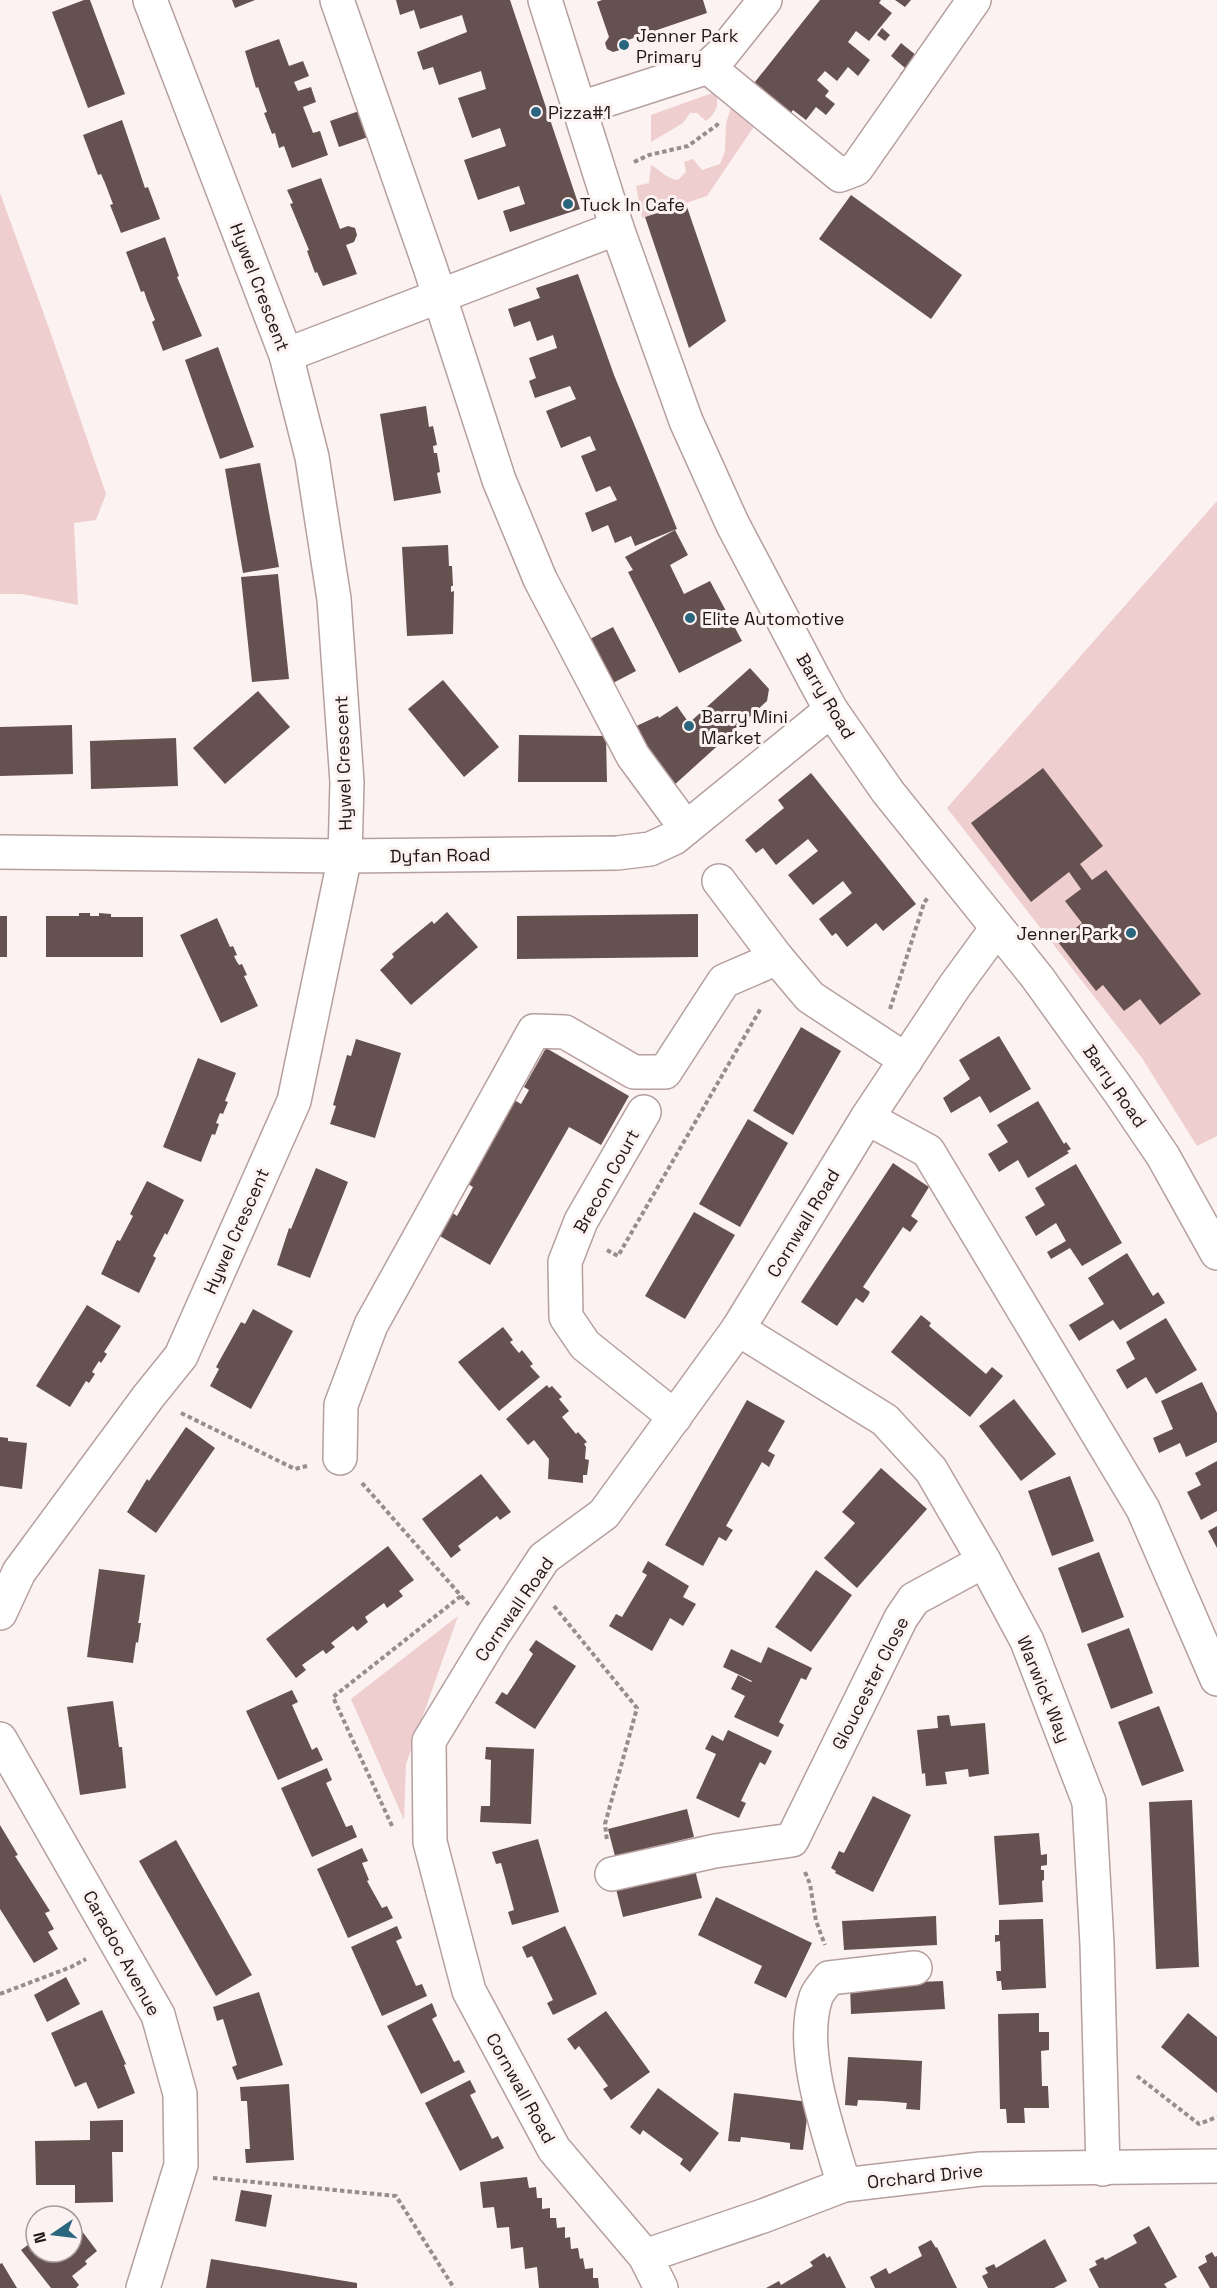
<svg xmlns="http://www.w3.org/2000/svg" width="1217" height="2288" font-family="'Space Grotesk',sans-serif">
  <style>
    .green { fill: #eecece }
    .building { fill: #665151 }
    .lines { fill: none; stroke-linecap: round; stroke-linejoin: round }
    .minor-casing { stroke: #b69f9f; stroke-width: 36 }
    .path { stroke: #968d8d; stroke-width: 4; stroke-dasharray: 4.5 3; stroke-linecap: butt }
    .minor { stroke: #fff; stroke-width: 33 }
    .poi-dot { fill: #2a667e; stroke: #fcf2f2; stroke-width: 2 }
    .labels { text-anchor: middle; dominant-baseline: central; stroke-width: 6; stroke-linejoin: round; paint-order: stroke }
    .poi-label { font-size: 18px; fill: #201717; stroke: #fcf2f2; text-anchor: start }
    .street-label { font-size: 18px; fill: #201717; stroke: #fcf2f2 }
  </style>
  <rect width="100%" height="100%" fill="#fcf2f2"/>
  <g class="green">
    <path d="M715,92C720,104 717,112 706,121L697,113H690L683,123L651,142V115Z"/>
    <path d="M732,104L757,122L707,196L642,218L636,186L649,183L651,165C660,170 667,179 678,180L686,172L684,162L693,159L702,170L720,164L725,151L726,124Z"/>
    <polygon points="0,193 50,331 106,494 96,520 74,523 78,605 22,594 0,594"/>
    <polygon points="1217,501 1217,1136 1197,1146 1142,1058 947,808"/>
    <polygon points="458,1616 406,1764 404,1820 351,1699"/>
  </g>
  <g class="building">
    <polygon points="84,0 90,0 125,94 88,108 52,12"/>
    <polygon points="232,0 255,0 235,8"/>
    <polygon points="396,0 510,0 580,209 510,232 503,211 525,204 519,186 478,200 464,160 506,146 500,128 472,138 458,98 486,89 481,71 439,85 433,67 423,70 417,52 467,32 462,15 420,29 414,10 400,15"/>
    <polygon points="602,0 703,0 707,13 622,42 620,50 613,52 607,49 605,43 609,37 597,2"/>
    <polygon points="820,0 881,0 879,3 892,13 869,41 856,31 848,42 870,60 858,76 848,67 837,81 825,71 817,80 829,91 825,96 835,104 826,115 816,107 806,120 793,110 788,117 751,87"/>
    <polygon points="895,0 911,0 905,7"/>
    <polygon points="882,28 890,35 885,41 877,35"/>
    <polygon points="279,39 289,66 303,61 309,76 294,82 298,91 311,87 316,102 303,107 313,133 320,131 328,155 292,168 284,146 279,148 275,133 272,134 264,113 267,112 258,87 256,88 245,51"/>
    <polygon points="901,43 922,60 906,79 900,74 905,68 891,56"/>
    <polygon points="365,109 374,135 339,147 330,121"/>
    <polygon points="122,120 139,170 145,188 148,187 160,219 121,233 110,205 113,204 105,183 101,174 98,175 83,135"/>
    <polygon points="321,178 340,229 348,226 355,228 357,235 354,242 346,245 357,274 323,286 317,272 315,273 307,251 309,250 290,204 293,203 287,190"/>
    <polygon points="851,195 962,275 931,319 819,239"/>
    <polygon points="686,204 726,321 689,348 645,217"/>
    <polygon points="165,237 179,276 177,277 202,336 163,351 152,322 155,320 147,300 144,291 141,292 126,252"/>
    <polygon points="578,274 614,375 677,529 635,546 631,536 615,543 608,525 592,532 585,513 617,500 610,486 596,492 581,456 596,450 590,436 561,448 546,411 576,399 570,386 535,398 529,381 536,378 529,358 557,348 553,335 537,341 530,321 514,327 508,309 540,298 536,288"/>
    <polygon points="218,347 254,447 220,459 185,360"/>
    <polygon points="426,406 429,427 433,426 437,445 433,446 434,453 437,453 440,472 437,473 441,493 394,501 380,414"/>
    <polygon points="260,463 279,567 243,573 225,469"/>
    <polygon points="675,530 688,555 670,565 684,594 710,581 742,641 679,673 628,572 633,570 625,557"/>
    <polygon points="448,545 449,566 452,566 453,586 451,586 451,592 454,591 453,634 407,636 402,547"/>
    <polygon points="278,574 289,679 252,682 241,577"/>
    <polygon points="613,627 636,671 613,683 590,639"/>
    <polygon points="750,668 769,689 767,701 672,787 632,728 658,716 659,718 677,706 689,723"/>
    <polygon points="443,680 499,747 464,777 408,709"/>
    <polygon points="258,691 290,727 225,784 193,748"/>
    <polygon points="72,725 73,774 0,776 0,727"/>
    <polygon points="519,735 606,736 607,782 518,782"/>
    <polygon points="176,738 178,786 91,789 90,741"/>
    <polygon points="1043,768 1103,846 1080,864 1092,880 1106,870 1201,994 1160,1025 1140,999 1124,1011 1103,985 1096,991 1058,942 1082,923 1065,901 1081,889 1069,872 1031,902 971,823"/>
    <polygon points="811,773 916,904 883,931 876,923 847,947 836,933 832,936 819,919 852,893 843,881 813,905 788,875 818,851 808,839 776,865 763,848 756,853 745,840 784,808 778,800"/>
    <polygon points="447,912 478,947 411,1005 380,970 394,957 392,954 411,938 432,921 434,924"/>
    <polygon points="79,913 90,913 90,916 99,916 99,913 111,914 111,917 143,917 143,957 46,957 46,916 79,916"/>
    <polygon points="698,914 698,957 517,959 517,916"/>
    <rect x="0" y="916" width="7" height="41"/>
    <polygon points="217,918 230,947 233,946 237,955 234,956 237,962 239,965 242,964 247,975 244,976 258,1006 221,1023 180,935"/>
    <polygon points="801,1027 841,1051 793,1135 753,1111"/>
    <polygon points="999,1036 1031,1089 990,1113 980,1096 951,1113 943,1098 970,1079 959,1060"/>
    <polygon points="356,1039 401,1053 375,1138 330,1124 336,1106 333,1105 347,1055 351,1056"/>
    <polygon points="546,1048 629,1096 601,1145 569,1127 490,1265 438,1235 451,1212 457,1216 473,1187 461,1180 509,1097 521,1104 529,1090 524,1087"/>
    <polygon points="198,1058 236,1073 225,1101 228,1102 223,1114 220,1113 216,1123 219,1124 215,1135 212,1134 201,1162 163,1147"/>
    <polygon points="1038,1101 1064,1144 1066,1142 1071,1149 1067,1151 1069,1153 1028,1178 1018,1160 999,1172 988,1154 1008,1142 997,1125"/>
    <polygon points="748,1119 788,1143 740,1227 699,1204"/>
    <polygon points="893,1163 929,1187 911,1216 918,1221 910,1232 903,1227 863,1287 870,1292 868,1296 863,1303 856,1298 837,1326 801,1302"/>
    <polygon points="1076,1164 1122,1243 1082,1266 1070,1248 1051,1259 1047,1252 1066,1241 1056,1223 1036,1236 1025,1217 1045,1205 1035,1188"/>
    <polygon points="316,1168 348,1182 310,1278 277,1265 289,1228 291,1229"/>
    <polygon points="147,1181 184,1200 167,1235 165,1233 153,1256 156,1258 139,1293 101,1274 117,1240 120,1241 133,1216 130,1214"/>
    <polygon points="694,1212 735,1235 685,1319 645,1296"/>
    <polygon points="1127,1253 1153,1296 1158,1292 1165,1303 1120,1330 1113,1320 1079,1341 1069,1325 1104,1304 1088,1278"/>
    <polygon points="87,1305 121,1326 104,1352 107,1354 101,1363 99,1361 92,1372 95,1374 89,1383 86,1381 70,1407 36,1386"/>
    <polygon points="253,1309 293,1331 251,1409 210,1386 219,1369 216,1367 241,1322 245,1324"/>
    <polygon points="921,1315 931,1323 929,1326 986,1374 992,1367 1003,1376 970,1417 891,1352"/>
    <polygon points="1166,1318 1197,1370 1156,1394 1146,1377 1127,1389 1116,1370 1135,1359 1126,1342"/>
    <polygon points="503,1327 513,1340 510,1342 519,1353 522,1350 533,1364 530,1366 540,1377 499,1411 458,1362"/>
    <polygon points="1202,1382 1217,1413 1217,1442 1186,1457 1180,1443 1159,1453 1153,1438 1173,1429 1161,1401"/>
    <polygon points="547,1385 549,1388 552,1386 562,1397 559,1399 569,1411 562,1417 576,1434 578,1432 587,1442 584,1444 586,1447 585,1459 589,1460 587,1475 583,1475 583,1483 548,1479 549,1459 534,1440 528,1445 506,1419"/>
    <polygon points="1014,1399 1056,1454 1021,1481 979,1426"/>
    <polygon points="747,1400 785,1421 768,1451 775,1455 769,1467 762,1462 726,1526 733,1530 726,1541 719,1537 703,1566 665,1545"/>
    <polygon points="186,1427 215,1448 156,1533 127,1512 147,1479 149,1481"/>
    <polygon points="0,1437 8,1438 8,1441 27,1443 22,1489 0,1486"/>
    <polygon points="1217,1461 1217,1511 1201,1520 1187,1492 1201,1485 1195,1473"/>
    <polygon points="881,1468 927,1509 857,1588 824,1558 855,1523 842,1512"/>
    <polygon points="481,1474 511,1512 500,1520 497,1516 458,1546 461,1550 451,1558 422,1519"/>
    <polygon points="1070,1476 1094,1541 1052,1556 1028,1491"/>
    <polygon points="1217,1526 1217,1548 1208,1531"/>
    <polygon points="388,1546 414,1580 399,1591 403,1596 387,1608 384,1603 365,1617 368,1622 357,1631 353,1626 331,1643 335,1647 326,1654 323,1650 302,1665 306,1670 296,1678 266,1639"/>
    <polygon points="1099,1552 1124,1617 1082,1633 1058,1568"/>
    <polygon points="648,1561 689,1586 683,1597 696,1604 683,1626 670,1618 652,1651 609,1626 616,1614 622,1617 647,1575 642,1572"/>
    <polygon points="99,1569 145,1575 139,1619 138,1623 141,1623 138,1643 136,1642 133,1663 87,1657"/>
    <polygon points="816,1570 852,1595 811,1652 775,1627"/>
    <polygon points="1129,1628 1153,1693 1111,1709 1087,1644"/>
    <polygon points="536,1640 576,1666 535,1729 495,1703 502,1692 507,1695 520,1675 533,1654 529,1650"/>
    <polygon points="768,1647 812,1668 806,1680 801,1678 779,1722 784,1725 778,1737 734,1717 745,1696 731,1689 738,1675 751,1682 752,1681 723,1667 731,1649 761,1663"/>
    <polygon points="292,1690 298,1702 292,1705 312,1750 317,1747 323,1760 278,1780 246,1711"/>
    <polygon points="113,1701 119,1747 122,1747 126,1788 80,1795 67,1707"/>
    <polygon points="1159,1706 1184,1771 1142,1786 1118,1722"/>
    <polygon points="949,1715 951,1726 985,1723 989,1774 969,1777 968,1769 945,1772 947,1784 926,1786 925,1773 922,1774 917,1730 938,1728 937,1716"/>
    <polygon points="728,1730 772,1751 765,1765 760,1762 750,1782 741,1801 746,1803 739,1818 696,1798 716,1754 705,1749 712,1735 723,1741"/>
    <polygon points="486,1747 534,1749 531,1824 480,1822 481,1806 490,1806 491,1760 485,1759"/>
    <polygon points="327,1768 332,1780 326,1783 346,1827 352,1825 357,1837 312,1857 281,1788"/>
    <polygon points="873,1796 911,1815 873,1892 835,1873 836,1871 831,1868 839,1851 844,1853"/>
    <polygon points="1192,1800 1199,1967 1156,1969 1149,1802"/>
    <polygon points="687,1809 694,1837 615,1856 608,1829"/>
    <polygon points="0,1825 18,1855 15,1856 50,1911 45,1913 54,1929 48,1932 58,1949 34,1963 0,1909"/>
    <polygon points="1039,1833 1041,1855 1047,1854 1047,1865 1041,1866 1041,1870 1044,1870 1044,1880 1042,1881 1043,1902 999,1905 994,1836"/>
    <polygon points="538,1839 559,1912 512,1925 508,1912 514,1910 501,1863 496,1864 492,1852"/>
    <polygon points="176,1840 252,1975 216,1996 139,1861"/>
    <polygon points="362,1848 368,1861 362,1863 369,1880 367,1881 382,1908 387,1906 393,1918 348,1938 317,1869"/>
    <polygon points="695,1870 702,1898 623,1917 616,1889"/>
    <polygon points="716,1897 812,1943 786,1998 754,1983 762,1966 698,1935"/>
    <polygon points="936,1916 937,1945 844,1950 842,1921"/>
    <polygon points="1043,1919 1046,1988 1002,1990 1001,1981 997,1981 996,1971 1001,1971 1000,1941 995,1942 995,1935 999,1935 999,1920"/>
    <polygon points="397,1926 402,1938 396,1941 416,1986 422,1984 427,1996 382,2016 351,1947"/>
    <polygon points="565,1926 597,1994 553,2015 547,2003 553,2000 532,1956 527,1958 522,1947"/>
    <polygon points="66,1977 80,2004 47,2022 34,1995"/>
    <polygon points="943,1981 945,2009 851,2014 850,1985"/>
    <polygon points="259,1992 283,2065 237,2080 232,2067 237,2065 223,2019 217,2021 213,2007"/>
    <polygon points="432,2003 437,2016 432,2019 454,2062 459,2060 465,2072 421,2094 387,2026"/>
    <polygon points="102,2010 126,2064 124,2065 135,2093 98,2109 86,2082 75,2087 51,2033"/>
    <polygon points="606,2011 650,2072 611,2100 603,2089 608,2086 579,2046 575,2050 567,2039"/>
    <polygon points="1039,2013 1039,2032 1049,2032 1049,2050 1041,2051 1042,2086 1048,2086 1049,2108 1024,2108 1025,2123 1007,2123 1006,2109 1000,2109 998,2014"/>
    <polygon points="1188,2013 1217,2037 1217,2093 1161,2047"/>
    <polygon points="848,2057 922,2061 920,2110 906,2109 907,2103 883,2101 858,2100 857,2106 845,2105"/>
    <polygon points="470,2080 476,2092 470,2095 492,2139 498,2136 504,2148 460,2171 425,2103"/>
    <polygon points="289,2084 294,2160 246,2163 245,2149 250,2149 247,2101 241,2101 240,2087"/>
    <polygon points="658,2088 719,2133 690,2172 680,2164 683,2159 663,2145 643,2130 640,2135 630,2127"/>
    <polygon points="734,2093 809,2102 803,2150 790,2149 790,2143 741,2137 740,2142 728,2141"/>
    <polygon points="123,2120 123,2152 112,2152 113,2202 75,2203 75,2185 36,2185 35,2141 90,2140 90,2121"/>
    <polygon points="527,2177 529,2188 536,2187 537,2198 542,2198 542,2209 550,2208 550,2218 556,2218 557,2228 565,2227 565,2238 570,2237 571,2249 578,2248 580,2259 583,2258 585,2269 593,2268 593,2278 598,2278 599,2288 539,2288 537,2267 525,2269 523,2247 511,2249 509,2227 497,2228 494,2207 483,2208 480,2182"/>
    <polygon points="241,2190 272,2195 266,2227 235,2221"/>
    <polygon points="72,2218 97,2251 85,2261 87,2264 72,2276 79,2285 76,2288 51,2288 21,2250 36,2239 36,2252 72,2252"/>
    <polygon points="1149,2226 1177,2277 1164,2284 1167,2288 1099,2288 1089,2269 1097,2265 1095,2261 1103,2257 1105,2260 1137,2243 1133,2235"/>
    <polygon points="1045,2239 1067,2281 1054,2288 988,2288 982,2276 988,2273 985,2268 994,2264 996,2268"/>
    <polygon points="931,2240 936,2248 937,2247 957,2288 875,2288 870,2277 886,2268 889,2274 922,2256 918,2247"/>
    <polygon points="1212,2252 1215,2257 1217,2256 1217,2288 1210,2288 1198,2267 1207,2262 1205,2256"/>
    <polygon points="824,2253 827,2258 830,2256 846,2288 766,2288 779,2281 781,2285 813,2266 810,2262"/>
    <polygon points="211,2259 357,2283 357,2288 206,2288"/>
    <polygon points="2,2263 17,2288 0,2288 0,2264"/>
  </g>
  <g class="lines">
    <defs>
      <g id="minor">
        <polyline points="337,0 430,267 499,480 540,579 633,756 686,828"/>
        <polyline points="545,0 617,228 686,421 732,523 813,677 831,710 888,792 1037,977 1119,1091 1163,1156 1217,1253"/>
        <polyline points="708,67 840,175 856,169 974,0"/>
        <polyline points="578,109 708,67 722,54 765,0"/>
        <polyline points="286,355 617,228"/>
        <polyline points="0,852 345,856 617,853 650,849 674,838 831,710"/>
        <polyline points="719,881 777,958"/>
        <polyline points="644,1112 581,1221 565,1262 566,1317 585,1345 675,1417"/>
        <polyline points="867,1118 928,1151 1143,1509 1217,1679"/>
        <polyline points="738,1329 885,1420 931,1470 984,1561 1027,1641 1089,1802 1097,1944 1103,2169"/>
        <polyline points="340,1458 341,1405 371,1325 534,1031 565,1032 634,1072 665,1072 724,981 777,958 810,997 906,1060"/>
        <polyline points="0,1613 19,1572 148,1397 181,1356 294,1101 345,856 347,782 334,599 312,457 286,355 150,0"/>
        <polyline points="0,1739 158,2015 180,2094 181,2165 143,2288"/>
        <polyline points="612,1874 715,1851 792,1840 901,1618 914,1599 984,1561"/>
        <path d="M844,2185C829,2133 798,2050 816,1997C818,1991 825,1984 829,1978L915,1968"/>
        <polyline points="645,2256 763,2216 844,2185 981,2169 1217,2166"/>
        <polyline points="661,2288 645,2256 554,2149 469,1991 430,1842 429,1741 494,1634 544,1558 604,1514 738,1329 867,1118 954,987 997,928"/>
      </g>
    </defs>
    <use href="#minor" class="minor-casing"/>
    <g class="path">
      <polyline points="634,162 649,155 688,146 717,125 719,121"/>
      <polyline points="890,1009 924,903 928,897"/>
      <polyline points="607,1250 618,1256 761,1008"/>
      <polyline points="181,1413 295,1469 307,1466"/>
      <polyline points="362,1483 470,1606"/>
      <polyline points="554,1606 637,1708 605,1824 607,1841"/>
      <polyline points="392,1826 333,1697 461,1596"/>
      <polyline points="805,1872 810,1884 816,1921 825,1945"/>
      <polyline points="0,1994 71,1967 86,1959"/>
      <polyline points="1137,2076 1199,2124 1217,2117"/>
      <polyline points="213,2178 396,2196 454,2288"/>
    </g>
    <use href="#minor" class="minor"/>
  </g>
  <g class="poi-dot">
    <circle cx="624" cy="45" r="6"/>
    <circle cx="536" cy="112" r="6"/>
    <circle cx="568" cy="204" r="6"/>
    <circle cx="690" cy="618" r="6"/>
    <circle cx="689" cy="726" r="6"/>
    <circle cx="1131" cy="933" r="6"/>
  </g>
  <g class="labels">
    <g class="poi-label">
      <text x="636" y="35">Jenner Park<tspan x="636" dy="21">Primary</tspan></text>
      <text x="548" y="112">Pizza#1</text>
      <text x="580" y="204">Tuck In Cafe</text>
      <text x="702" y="618">Elite Automotive</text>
      <text x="701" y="716">Barry Mini<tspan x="701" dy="21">Market</tspan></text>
      <text x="1119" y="933" text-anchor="end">Jenner Park</text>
    </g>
    <g class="street-label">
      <text transform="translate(260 287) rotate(69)">Hywel Crescent</text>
      <text transform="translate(826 696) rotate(59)">Barry Road</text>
      <text transform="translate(343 763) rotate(-92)">Hywel Crescent</text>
      <text transform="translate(440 855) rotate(-1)">Dyfan Road</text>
      <text transform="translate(1115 1086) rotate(55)">Barry Road</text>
      <text transform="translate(606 1181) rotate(-61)">Brecon Court</text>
      <text transform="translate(803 1223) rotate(-59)">Cornwall Road</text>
      <text transform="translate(236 1231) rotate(-66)">Hywel Crescent</text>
      <text transform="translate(514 1609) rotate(-55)">Cornwall Road</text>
      <text transform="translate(870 1683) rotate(-63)">Gloucester Close</text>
      <text transform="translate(1044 1689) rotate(68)">Warwick Way</text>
      <text transform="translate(122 1953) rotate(61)">Caradoc Avenue</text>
      <text transform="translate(521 2088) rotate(61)">Cornwall Road</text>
      <text transform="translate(925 2176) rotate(-6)">Orchard Drive</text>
    </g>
  </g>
  <g transform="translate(54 2234) rotate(256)"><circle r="28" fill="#fcf2f2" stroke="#a49a9a" stroke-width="1.5"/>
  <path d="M0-4.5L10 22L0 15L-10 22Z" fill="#2a667e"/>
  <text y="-9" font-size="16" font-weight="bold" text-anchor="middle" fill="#201717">N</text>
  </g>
</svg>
